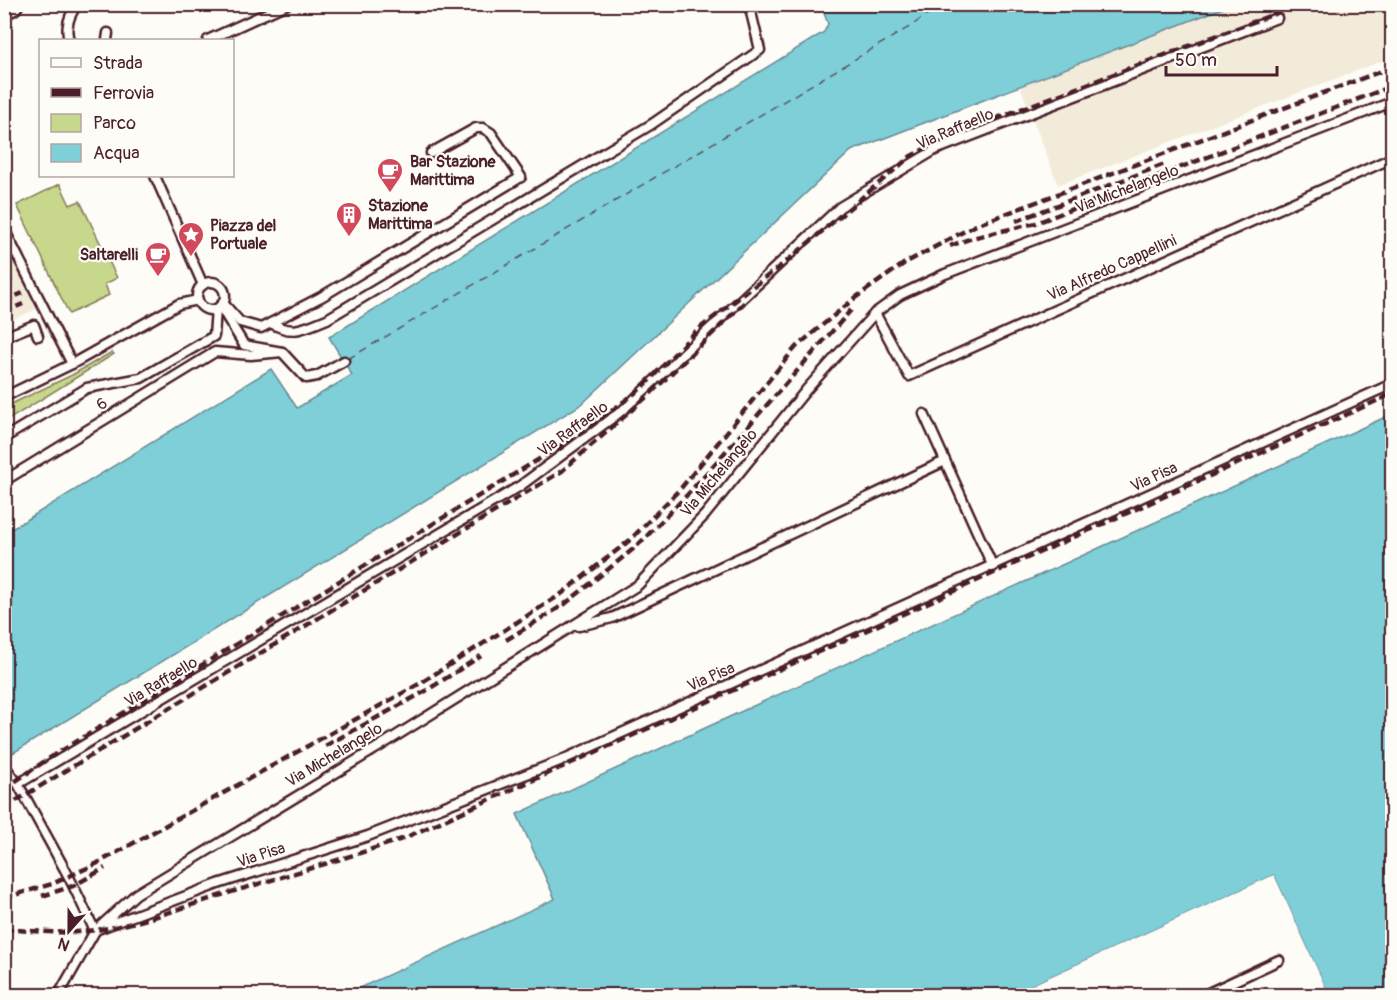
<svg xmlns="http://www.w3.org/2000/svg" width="1397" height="1000" font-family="Pangolin,sans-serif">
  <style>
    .built { fill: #f3ebd9 }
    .green { fill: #c7d78b; stroke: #887b5b; stroke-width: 1.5 }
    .water { fill: #7ecfd8; stroke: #698993; stroke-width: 1.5 }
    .pier { fill: #fdfcf7 }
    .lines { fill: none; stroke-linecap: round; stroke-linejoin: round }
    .ferry { stroke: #5a545f; stroke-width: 1.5; stroke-dasharray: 8 6; stroke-linecap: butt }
    .service-casing { stroke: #4a1f2b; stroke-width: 13 }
    .secondary-casing { stroke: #4a1f2b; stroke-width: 27 }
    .service { stroke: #fdfcf7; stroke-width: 8 }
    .secondary { stroke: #fdfcf7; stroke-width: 22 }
    .rail { stroke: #4a1f2b; stroke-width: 4.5; stroke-dasharray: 9 4.5; stroke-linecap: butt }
    .labels { text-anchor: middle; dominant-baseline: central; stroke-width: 4.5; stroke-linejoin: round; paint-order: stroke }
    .street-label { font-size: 16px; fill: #4a1f2b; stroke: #fdfcf7 }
    .poi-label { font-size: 16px; font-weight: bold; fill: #4a1f2b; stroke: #fdfcf7; text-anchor: start }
  </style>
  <rect width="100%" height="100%" fill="#fdfcf7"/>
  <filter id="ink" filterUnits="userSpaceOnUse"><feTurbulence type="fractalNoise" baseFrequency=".0167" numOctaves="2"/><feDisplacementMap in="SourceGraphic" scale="12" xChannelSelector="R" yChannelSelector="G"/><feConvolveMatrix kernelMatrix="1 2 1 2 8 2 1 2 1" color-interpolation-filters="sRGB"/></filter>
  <g filter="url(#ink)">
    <g class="built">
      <polygon points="1231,5 1392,5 1392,57 1058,185 1020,86"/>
      <polygon points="12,253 37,309 5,323 4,257"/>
    </g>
    <g class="green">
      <polygon points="60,184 70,205 80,201 117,278 105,284 109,295 69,314 17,205"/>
      <polygon points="112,352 114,354 5,422 5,407 72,375"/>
    </g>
    <g class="water">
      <polygon points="821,5 1231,5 851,151 582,404 13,753 5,739 5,533 271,369 297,408 352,375 329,337 824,32 828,24"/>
      <polygon points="1392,414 1392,995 1329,995 1274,875 1010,995 347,996 346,994 555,899 517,814"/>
    </g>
    <polygon class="pier" points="1274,875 1329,995 1326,996 1273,879 1017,996 1010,995"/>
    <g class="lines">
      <polyline class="ferry" points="348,359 911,26 942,4"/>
      <defs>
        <g id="service">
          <path d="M69,40C65,28 69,14 78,4"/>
          <polyline points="107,40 108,33"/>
          <polyline points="208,40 287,4"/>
          <polyline points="155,176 203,285"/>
          <polyline points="4,229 72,364"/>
          <circle cx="211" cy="296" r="14"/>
          <polyline points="223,303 240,322 261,328 321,297 521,177 491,133 483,128 476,128 431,153"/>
          <polyline points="220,306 244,345 282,352 306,378 317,376 344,361"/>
          <polyline points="875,313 909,376 1392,158"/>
          <path d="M271,323C293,336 304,328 327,319L652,124L760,50L749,4"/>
          <polyline points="4,337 34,325 38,336"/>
          <polyline points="4,397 72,364 179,304 198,300"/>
          <polyline points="924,414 993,567"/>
          <polyline points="4,438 87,388 141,378 214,336 216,309"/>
          <polyline points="4,481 215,352 251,355 282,352"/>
          <polyline points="579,626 612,618 945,461"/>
          <polyline points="4,765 18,784"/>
          <polyline points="98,929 218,884 368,836 560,761 1392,384"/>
          <polyline points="95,931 69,877 18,784 520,486 623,410 840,207 935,150 1277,18"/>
          <polyline points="58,996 95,931 136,894 380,746 638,585 705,515 807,389 875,313 900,295 945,274 1392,102"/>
          <polyline points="1202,996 1279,960"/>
        </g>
        <polyline id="secondary" points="4,7 11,4"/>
      </defs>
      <use href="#service" class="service-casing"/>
      <use href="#secondary" class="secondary-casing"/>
      <use href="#service" class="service"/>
      <use href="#secondary" class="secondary"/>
      <g class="rail">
        <polyline points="1016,221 1165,164"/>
        <polyline points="950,246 972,238 1036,223 1392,86"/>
        <polyline points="4,260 5,260"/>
        <polyline points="4,271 10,269"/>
        <polyline points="4,282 14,278"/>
        <polyline points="4,301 23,293"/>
        <polyline points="4,312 23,304"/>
        <polyline points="506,640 565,604 637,546 688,494 851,310"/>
        <polyline points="325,746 424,692 481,656"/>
        <polyline points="4,789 48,759 585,431 643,387 696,331 787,261 911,156 954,134 1301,4"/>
        <polyline points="4,808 562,471 650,394 745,302"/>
        <polyline points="42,896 73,886 105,868"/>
        <polyline points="4,898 52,884 96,864 419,684 560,595 630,540 681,488 796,347 855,298 905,263 976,225 1392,67"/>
        <path d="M4,929C34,931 66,935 96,930C148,923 195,902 245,888C298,872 350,857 402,839L1392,394"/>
      </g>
    </g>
  </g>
  <defs>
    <symbol id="cafe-pin" viewBox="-11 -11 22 30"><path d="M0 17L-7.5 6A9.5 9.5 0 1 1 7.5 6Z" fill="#d1495b" stroke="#fdfcf7"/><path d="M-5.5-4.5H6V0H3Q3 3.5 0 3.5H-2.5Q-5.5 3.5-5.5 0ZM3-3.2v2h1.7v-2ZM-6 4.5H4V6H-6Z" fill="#fff"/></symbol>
    <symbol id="building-pin" viewBox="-11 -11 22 30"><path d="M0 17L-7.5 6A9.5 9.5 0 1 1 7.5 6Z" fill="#d1495b" stroke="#fdfcf7"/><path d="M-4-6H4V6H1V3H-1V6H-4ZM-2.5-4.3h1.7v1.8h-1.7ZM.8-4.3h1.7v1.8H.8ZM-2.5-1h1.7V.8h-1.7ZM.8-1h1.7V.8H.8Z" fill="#fff"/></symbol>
    <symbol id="sight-pin" viewBox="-11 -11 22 30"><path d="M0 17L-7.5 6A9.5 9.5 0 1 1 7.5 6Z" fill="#d1495b" stroke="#fdfcf7"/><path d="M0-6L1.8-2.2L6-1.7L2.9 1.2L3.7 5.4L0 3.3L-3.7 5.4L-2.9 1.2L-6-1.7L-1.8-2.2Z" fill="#fff"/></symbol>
  </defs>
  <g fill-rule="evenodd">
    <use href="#cafe-pin" x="375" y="156" width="30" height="40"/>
    <use href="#building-pin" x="334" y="200" width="30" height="40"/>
    <use href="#sight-pin" x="176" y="220" width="30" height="40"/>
    <use href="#cafe-pin" x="143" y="240" width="30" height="40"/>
  </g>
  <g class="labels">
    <g class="street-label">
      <text transform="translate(955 129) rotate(-23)">Via Raffaello</text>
      <text transform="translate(1127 189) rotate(-21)">Via Michelangelo</text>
      <text transform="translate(1112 268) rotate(-24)">Via Alfredo Cappellini</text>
      <text transform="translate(102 404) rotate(-31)">6</text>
      <text transform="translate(573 429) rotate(-36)">Via Raffaello</text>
      <text transform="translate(719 473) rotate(-50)">Via Michelangelo</text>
      <text transform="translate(1154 477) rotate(-25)">Via Pisa</text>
      <text transform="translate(711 677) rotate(-24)">Via Pisa</text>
      <text transform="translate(161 682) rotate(-31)">Via Raffaello</text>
      <text transform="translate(334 755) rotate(-31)">Via Michelangelo</text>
      <text transform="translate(261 855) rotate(-18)">Via Pisa</text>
    </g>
    <g class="poi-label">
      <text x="410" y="162">Bar Stazione<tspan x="410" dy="18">Marittima</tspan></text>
      <text x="368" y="206">Stazione<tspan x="368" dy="18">Marittima</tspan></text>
      <text x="210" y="226">Piazza del<tspan x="210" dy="18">Portuale</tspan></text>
      <text x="138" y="255" text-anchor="end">Saltarelli</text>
    </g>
  </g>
  <rect width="1397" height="1000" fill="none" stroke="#fdfcf7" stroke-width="24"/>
  <rect x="12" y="12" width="1373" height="976" fill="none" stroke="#4a1f2b" stroke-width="2" filter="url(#ink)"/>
  <rect x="39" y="39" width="195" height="138" fill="#fdfcf7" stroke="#b5a4a5" stroke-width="1.5"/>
  <rect x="51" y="58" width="30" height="9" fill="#fdfcf7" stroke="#b5a4a5" stroke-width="1.5"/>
  <text x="93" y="69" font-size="18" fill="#4a1f2b">Strada</text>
  <rect x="51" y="88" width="30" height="9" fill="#4a1f2b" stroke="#b5a4a5" stroke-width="1.5"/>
  <text x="93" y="99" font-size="18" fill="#4a1f2b">Ferrovia</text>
  <rect x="51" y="114" width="30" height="18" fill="#c7d78b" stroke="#b5a4a5" stroke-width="1.5"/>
  <text x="93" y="129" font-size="18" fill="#4a1f2b">Parco</text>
  <rect x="51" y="144" width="30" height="18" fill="#7ecfd8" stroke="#b5a4a5" stroke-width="1.5"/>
  <text x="93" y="159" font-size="18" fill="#4a1f2b">Acqua</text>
  <g transform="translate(69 931) rotate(201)" stroke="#fdfcf7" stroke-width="4.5" paint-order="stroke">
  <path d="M0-4.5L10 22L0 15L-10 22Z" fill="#4a1f2b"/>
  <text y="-9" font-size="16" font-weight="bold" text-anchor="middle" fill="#4a1f2b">N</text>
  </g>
  <path d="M1166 66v9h111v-9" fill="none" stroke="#4a1f2b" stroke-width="3"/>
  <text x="1175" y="66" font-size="18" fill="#4a1f2b" stroke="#fdfcf7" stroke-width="4.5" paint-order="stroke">50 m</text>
</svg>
